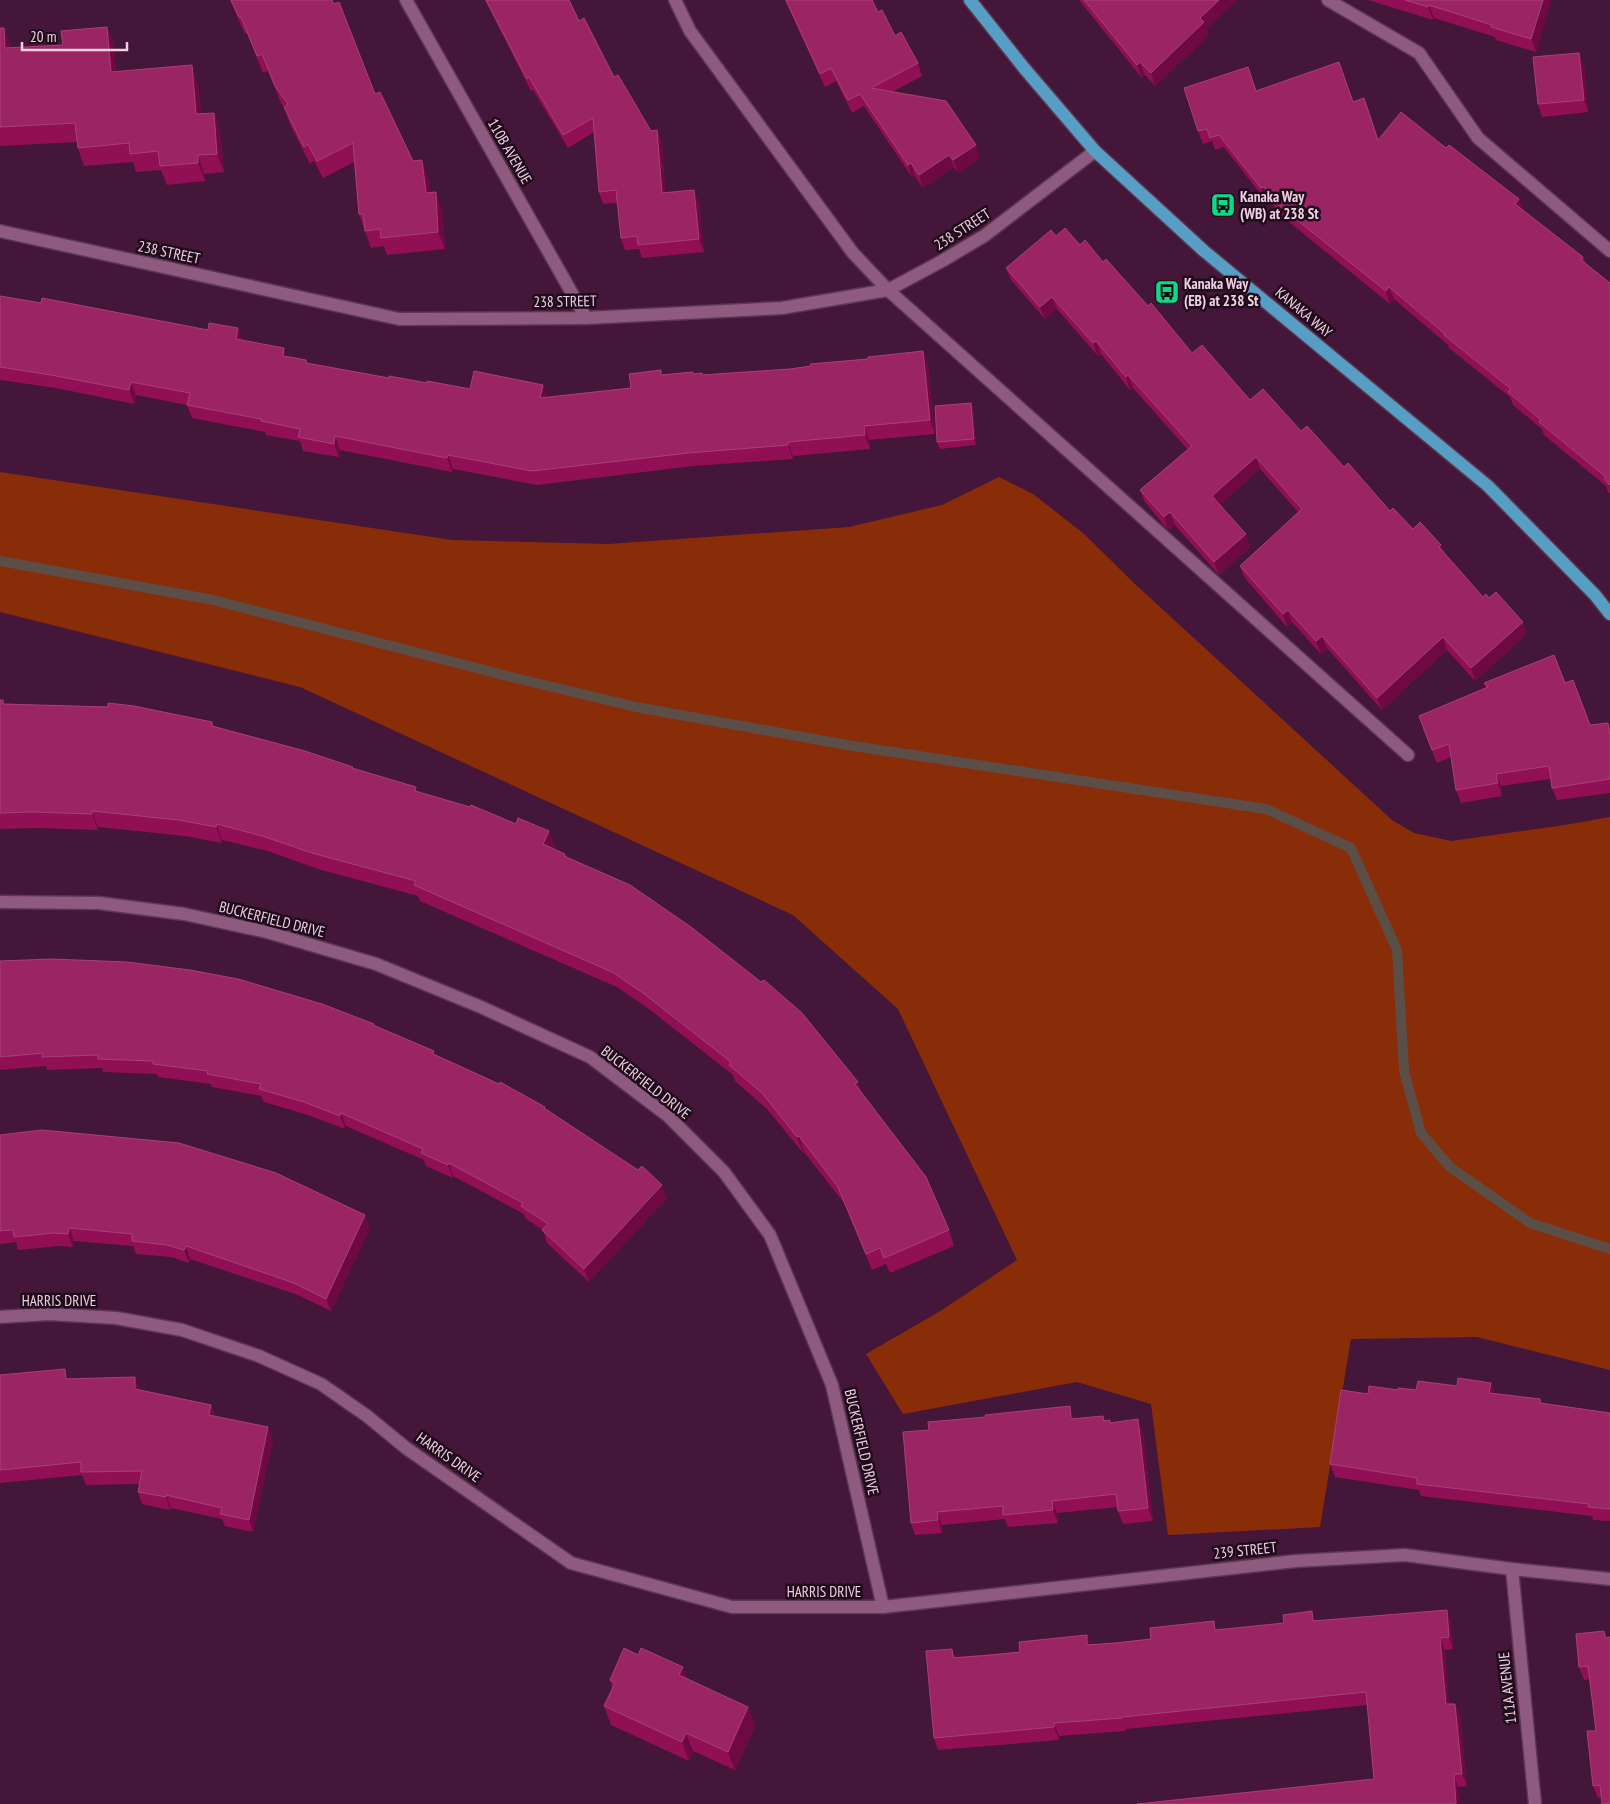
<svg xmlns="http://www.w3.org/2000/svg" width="1610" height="1804" font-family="'PT Sans Narrow',sans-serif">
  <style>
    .forest { fill: #892d09 }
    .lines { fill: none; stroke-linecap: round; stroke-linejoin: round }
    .stream { stroke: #5b4e47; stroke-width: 10 }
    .minor-casing { stroke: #5c3653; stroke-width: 15 }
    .major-casing { stroke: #5c3653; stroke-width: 15 }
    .minor { stroke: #8e5a7f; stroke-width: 12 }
    .major { stroke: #569ec3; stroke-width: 12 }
    .wall { fill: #911055 }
    .shaded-wall { fill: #6e0a43 }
    .building { fill: #9b2564; stroke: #a84078 }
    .labels { text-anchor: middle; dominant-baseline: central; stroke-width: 5; stroke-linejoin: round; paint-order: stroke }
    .street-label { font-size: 15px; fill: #efd0e4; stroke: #1f0b1a }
    .poi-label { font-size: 15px; font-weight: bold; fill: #efd0e4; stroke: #1f0b1a; text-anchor: start }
  </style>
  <rect width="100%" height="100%" fill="#441639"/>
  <polygon class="forest" points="0,472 452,540 609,544 849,527 942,505 999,477 1033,494 1083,533 1135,584 1392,820 1414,833 1451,841 1565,825 1610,817 1610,1370 1477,1337 1351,1339 1320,1527 1168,1535 1151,1404 1077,1382 903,1414 866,1354 942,1310 1017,1260 898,1009 793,915 300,687 0,612"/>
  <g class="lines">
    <polyline class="stream" points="0,561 213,600 511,677 636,707 847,745 1266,809 1351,848 1397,950 1404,1071 1421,1133 1450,1167 1530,1223 1610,1249"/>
    <defs>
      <g id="minor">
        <polyline points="406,0 586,318"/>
        <polyline points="675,0 690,31 853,253 888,290 1408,755"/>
        <polyline points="1328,0 1419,53 1478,138 1610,251"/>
        <polyline points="0,231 399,319 586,318 782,308 888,290 942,261 984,236 1095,151"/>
        <polyline points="0,902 99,903 184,914 267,932 376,964 481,1007 590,1057 668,1116 724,1172 770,1235 832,1385 883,1607"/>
        <polyline points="0,1317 49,1314 116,1318 182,1330 259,1356 321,1384 367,1416 406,1448 571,1563 732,1607 883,1607 1296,1561 1405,1555 1512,1569 1610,1579"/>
        <polyline points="1512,1569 1535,1804"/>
      </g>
      <polyline id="major" points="970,0 1024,68 1095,151 1204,251 1488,486 1595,595 1610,614"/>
    </defs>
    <use href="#minor" class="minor-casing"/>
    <use href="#major" class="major-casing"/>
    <use href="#minor" class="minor"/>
    <use href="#major" class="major"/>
  </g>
  <g class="wall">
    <polygon points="230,0 332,0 375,94 413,161 428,177 430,193 442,209 445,249 387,255 384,246 371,248 359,214 354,162 323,178 314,161 310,164 290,124 284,107 281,103 268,71 263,73 247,33 245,34"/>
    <polygon points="485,0 569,0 579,21 614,77 651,131 657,130 662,143 665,192 699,202 704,252 642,258 639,249 625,250 621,238 617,203 603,204 599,192 594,132 568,148 533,90 531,91"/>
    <polygon points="785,0 872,0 878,12 895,36 918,63 922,76 892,92 980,158 958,173 954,167 923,188 915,176 912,177 864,106 852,113 836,81 825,87"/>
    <polygon points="1079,0 1237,0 1206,29 1209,35 1155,86 1145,75 1142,78"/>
    <polygon points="1368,0 1551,0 1536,52 1496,40 1495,37 1434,18 1433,20"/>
    <polygon points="107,27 114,45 116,72 198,84 201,114 214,113 220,131 224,172 204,174 205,181 167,185 161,170 136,172 133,162 84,166 78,148 77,142 0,146 0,28 4,28 11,48 63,45"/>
    <polygon points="1579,53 1584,65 1588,112 1542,117 1538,104"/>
    <polygon points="1256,91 1353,102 1379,140 1446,148 1519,199 1524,211 1583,257 1586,264 1610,283 1610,493 1608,492 1606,486 1544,435 1542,429 1513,405 1510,397 1449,348 1448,345 1394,299 1390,304 1283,217 1268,199 1266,201 1224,147 1215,150 1212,141 1203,144 1198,131"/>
    <polygon points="1056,236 1080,245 1103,262 1148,306 1192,353 1250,400 1301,431 1344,467 1390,511 1413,529 1441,545 1444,553 1483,597 1489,598 1527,634 1475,681 1447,650 1382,710 1327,648 1321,654 1292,622 1287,627 1245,578 1240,566 1298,512 1260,469 1220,505 1250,547 1219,575 1175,525 1168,530 1145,502 1140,490 1188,450 1133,388 1130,390 1101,354 1098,356 1057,309 1045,319 1011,280 1006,268"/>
    <polygon points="0,296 243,340 287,356 306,360 308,363 389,378 470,389 543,385 547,398 631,388 663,375 693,372 694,374 702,375 790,369 868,359 923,351 928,365 935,434 869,440 870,449 793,456 793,459 693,466 537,485 453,469 452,472 340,450 339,457 303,451 300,441 266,435 265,432 192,418 187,405 136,395 134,404 56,388 0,380"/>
    <polygon points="971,403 973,409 976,445 940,449 937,442"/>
    <polygon points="1484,683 1565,683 1590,725 1610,728 1610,793 1557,800 1552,788 1551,779 1501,786 1502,796 1461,803 1456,790 1451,757 1437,763 1423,729 1486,688"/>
    <polygon points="0,700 3,700 4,704 212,722 214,727 353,767 354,769 418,792 555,847 554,849 565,854 567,857 858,1082 862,1093 949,1230 954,1246 890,1273 886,1264 872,1270 844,1203 804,1152 803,1153 767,1109 735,1081 733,1075 649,1009 617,987 420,901 418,896 318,869 268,851 222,840 222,843 185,836 98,827 98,830 38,828 0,829"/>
    <polygon points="0,961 374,1024 375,1026 545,1107 546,1109 667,1198 589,1282 547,1243 543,1230 526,1219 524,1214 453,1176 453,1178 426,1166 424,1160 346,1126 345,1129 308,1115 264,1102 261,1096 212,1087 211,1084 158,1077 157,1074 103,1072 102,1068 47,1070 46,1066 0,1070"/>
    <polygon points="0,1135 370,1228 331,1311 298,1295 190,1259 189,1263 171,1257 136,1254 133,1246 74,1241 73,1247 59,1246 18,1250 16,1242 0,1244"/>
    <polygon points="0,1375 69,1378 140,1390 211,1405 215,1416 268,1427 273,1440 253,1532 225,1526 222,1519 171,1508 170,1510 142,1504 138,1492 139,1484 86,1485 82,1475 0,1483"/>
    <polygon points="1491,1383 1495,1393 1540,1399 1542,1403 1610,1413 1610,1521 1593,1520 1592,1516 1421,1496 1419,1490 1335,1477 1330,1464 1368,1394 1398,1390 1416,1390"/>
    <polygon points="1074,1419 1110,1420 1111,1423 1143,1432 1153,1521 1123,1524 1118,1511 1118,1507 1057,1513 1058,1523 1008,1527 1005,1519 942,1525 942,1533 915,1535 911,1523"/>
    <polygon points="1316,1620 1451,1623 1453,1649 1445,1650 1449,1704 1455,1704 1460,1716 1467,1786 1458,1787 1374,1779 1367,1705 1126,1729 1126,1731 1059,1736 1059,1740 938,1750 934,1738 952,1649 955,1657 1020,1652 1087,1635 1090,1645 1151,1639 1217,1630"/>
    <polygon points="1604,1631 1607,1638 1601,1798 1598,1798 1593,1786 1596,1731 1590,1679 1584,1680 1579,1667"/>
    <polygon points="610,1680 688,1680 748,1707 755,1726 735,1770 693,1751 689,1761 611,1725 604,1706 612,1688"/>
  </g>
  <g class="shaded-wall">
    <polygon points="1219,0 1237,0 1206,29 1209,35 1155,86 1151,73 1200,18"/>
    <polygon points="1543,0 1551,0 1536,52 1531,39"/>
    <polygon points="1429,5 1434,18 1433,20 1428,7"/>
    <polygon points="107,27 114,45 118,91 111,72"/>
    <polygon points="4,28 11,47 12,67 5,48"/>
    <polygon points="1579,53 1584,65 1588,112 1584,100"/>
    <polygon points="1140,62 1145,75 1142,78 1137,65"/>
    <polygon points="192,65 198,84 203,133 196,114"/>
    <polygon points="214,113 220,131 224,172 217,154"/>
    <polygon points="657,130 662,143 666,205 662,193"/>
    <polygon points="976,145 980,158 958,173 953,160"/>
    <polygon points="198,155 204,174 205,181 198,163"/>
    <polygon points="949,155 954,167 923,188 919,175"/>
    <polygon points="422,160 428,177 432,210 426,193"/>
    <polygon points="911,163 915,176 912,177 908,165"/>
    <polygon points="1264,187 1268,199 1266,201 1261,188"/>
    <polygon points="694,190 699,202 704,252 699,239"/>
    <polygon points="436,192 442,209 445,249 438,232"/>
    <polygon points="1519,199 1524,211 1515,204"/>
    <polygon points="1389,287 1394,299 1390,304 1386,291"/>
    <polygon points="1052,297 1057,309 1045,319 1040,307"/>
    <polygon points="238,328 243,342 236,339"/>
    <polygon points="1096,341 1101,354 1098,356 1093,343"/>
    <polygon points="284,348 289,362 283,356"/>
    <polygon points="923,351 928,365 935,434 930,420"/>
    <polygon points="1128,375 1133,388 1130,390 1126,377"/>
    <polygon points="131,382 136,395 134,404 129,390"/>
    <polygon points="543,385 548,398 540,398"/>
    <polygon points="971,403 973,409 976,445 974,439"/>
    <polygon points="864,426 869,440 870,449 865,435"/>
    <polygon points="335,436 340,450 339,457 334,444"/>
    <polygon points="788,442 793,456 793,459 788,445"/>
    <polygon points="448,455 453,469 452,472 447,458"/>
    <polygon points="1256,457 1260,469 1216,509 1212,496"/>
    <polygon points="1170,512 1175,525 1168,530 1164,517"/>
    <polygon points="1246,534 1250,547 1219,575 1214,562"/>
    <polygon points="1441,545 1446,557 1439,547"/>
    <polygon points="1288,610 1292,622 1287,627 1283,614"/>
    <polygon points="1523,622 1527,634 1475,681 1471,668"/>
    <polygon points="1322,636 1327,648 1321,654 1316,641"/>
    <polygon points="1443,637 1447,650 1382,710 1377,698"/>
    <polygon points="1496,774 1501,786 1502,796 1498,783"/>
    <polygon points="92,811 98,827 98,830 92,814"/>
    <polygon points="217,824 222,840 222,843 216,827"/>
    <polygon points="549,831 555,847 549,860 543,844"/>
    <polygon points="858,1082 864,1098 855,1084"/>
    <polygon points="341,1113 346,1126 345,1129 340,1116"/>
    <polygon points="799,1136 804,1152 803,1153 797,1137"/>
    <polygon points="449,1163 453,1176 453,1178 448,1165"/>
    <polygon points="662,1185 667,1198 589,1282 584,1269"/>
    <polygon points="365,1215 370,1228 331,1311 326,1299"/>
    <polygon points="69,1228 74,1241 73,1247 68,1234"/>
    <polygon points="186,1246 190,1259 189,1263 184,1250"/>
    <polygon points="135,1377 140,1390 135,1389"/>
    <polygon points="1491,1383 1496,1395 1489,1393"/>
    <polygon points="211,1405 215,1418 209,1415"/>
    <polygon points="1070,1406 1074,1419 1071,1419"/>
    <polygon points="1138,1419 1143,1432 1153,1521 1148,1508"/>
    <polygon points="268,1427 273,1440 253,1532 249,1520"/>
    <polygon points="166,1495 171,1508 170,1510 166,1497"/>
    <polygon points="1052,1501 1057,1513 1058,1523 1053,1510"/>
    <polygon points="937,1512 942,1525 942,1533 938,1520"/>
    <polygon points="1447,1610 1451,1623 1453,1649 1449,1637"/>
    <polygon points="1087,1635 1092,1648 1087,1645"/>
    <polygon points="1440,1638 1445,1650 1450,1717 1446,1704"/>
    <polygon points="683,1667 690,1685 679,1675"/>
    <polygon points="1455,1704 1460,1716 1467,1786 1462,1774"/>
    <polygon points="748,1707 755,1726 735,1770 728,1752"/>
    <polygon points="1054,1723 1059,1736 1059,1740 1054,1727"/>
    <polygon points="686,1733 693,1751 689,1761 682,1742"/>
    <polygon points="1454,1774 1458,1787 1460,1804 1456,1804"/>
  </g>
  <g class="building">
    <polygon points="231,0 332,0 334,4 339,2 375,94 380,92 413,161 422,160 426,193 436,192 438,232 381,238 380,229 365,231 363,214 359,214 353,143 317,161 308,144 304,147 284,107 288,104 275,86 262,54 257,56 241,17 239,17"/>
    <polygon points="486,0 569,0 579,21 584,18 614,77 618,75 651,131 657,130 662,193 694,190 699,239 638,245 637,236 621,238 616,190 599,192 593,118 563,135 529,77 527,79"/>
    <polygon points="786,0 872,0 878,12 882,10 895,36 901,32 918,63 871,88 946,101 976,145 953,160 949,155 919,175 911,163 908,165 860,94 848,100 831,68 820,74"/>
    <polygon points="1084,0 1219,0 1200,18 1204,22 1151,73 1140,62 1137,65"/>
    <polygon points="1405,0 1543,0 1531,39 1491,27 1492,25 1429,5 1428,7"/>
    <polygon points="107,27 111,72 192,65 196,114 214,113 217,154 198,155 198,163 160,166 158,151 130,154 129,143 78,148 75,123 0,127 0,28 4,28 5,48 63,45 61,31"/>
    <polygon points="1579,53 1584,100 1538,104 1533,57"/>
    <polygon points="1339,62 1353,102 1364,98 1378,140 1401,112 1446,148 1449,145 1519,199 1515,204 1583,257 1581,260 1610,283 1610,485 1604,479 1606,477 1539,422 1541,420 1508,392 1511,389 1444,335 1445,334 1389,287 1386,291 1278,205 1264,187 1261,188 1219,135 1210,138 1207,129 1198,131 1184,88 1248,67 1256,91"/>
    <polygon points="1065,228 1080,245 1085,240 1103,262 1106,259 1148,306 1151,303 1192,353 1202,345 1250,400 1263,389 1301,431 1307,426 1344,467 1348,463 1390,511 1393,508 1413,529 1420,522 1441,545 1439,547 1483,597 1486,594 1489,598 1496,592 1523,622 1471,668 1443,637 1377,698 1322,636 1316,641 1288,610 1283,614 1240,566 1302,509 1256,457 1212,496 1246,534 1214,562 1170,512 1164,517 1140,490 1192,446 1128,375 1126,377 1096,341 1093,343 1052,297 1040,307 1006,268 1051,230 1056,236"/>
    <polygon points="0,296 41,303 42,298 208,330 209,323 238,328 236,339 284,348 283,356 306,360 306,363 389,378 389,376 427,383 427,381 470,389 474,371 543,385 540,398 631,388 629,374 661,370 661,375 693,372 693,374 702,373 702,375 790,369 811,366 810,364 868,359 868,357 923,351 930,420 864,426 865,435 788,442 788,445 688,453 532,471 448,455 447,458 335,436 334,444 298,437 300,429 261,421 261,419 187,405 190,393 131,382 129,390 51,375 0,367"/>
    <polygon points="971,403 974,439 937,442 935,406"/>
    <polygon points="1554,655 1565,683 1573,680 1590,725 1608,723 1610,737 1610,779 1552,788 1549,766 1496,774 1498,783 1456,790 1449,744 1432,750 1419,716 1488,687 1484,683"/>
    <polygon points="0,700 3,700 3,704 108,707 108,703 134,706 212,722 212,726 305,751 353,767 352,768 416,787 415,791 470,807 471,805 516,824 518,818 549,831 543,844 565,854 564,856 630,885 691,927 761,982 764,980 802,1013 858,1082 855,1084 926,1177 949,1230 884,1258 880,1248 866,1254 838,1187 799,1136 797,1137 762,1093 729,1065 731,1062 643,993 612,972 414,885 416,881 312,853 262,836 217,824 216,827 179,820 92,811 92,814 32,812 0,813"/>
    <polygon points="52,959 127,962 190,970 238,979 322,1004 374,1024 373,1025 434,1051 433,1054 499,1084 500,1082 545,1107 544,1108 638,1170 642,1166 662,1185 584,1269 542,1230 548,1224 521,1206 523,1203 449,1163 448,1165 421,1153 423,1149 341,1113 340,1116 304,1102 259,1089 261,1084 207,1074 208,1071 153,1064 153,1061 98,1059 98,1055 42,1057 43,1053 0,1057 0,961"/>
    <polygon points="42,1130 179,1143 276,1173 365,1215 326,1299 294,1283 186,1246 184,1250 167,1245 132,1241 132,1234 69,1228 68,1234 54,1233 14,1237 13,1230 0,1231 0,1135"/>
    <polygon points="65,1369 66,1379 135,1377 135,1389 211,1405 209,1415 268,1427 249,1520 220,1514 222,1508 166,1495 166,1497 138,1492 142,1471 81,1472 81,1462 0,1470 0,1375"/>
    <polygon points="1458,1378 1491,1383 1489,1393 1540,1399 1540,1403 1610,1413 1610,1509 1588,1507 1589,1504 1417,1484 1417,1478 1330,1464 1341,1390 1368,1394 1369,1386 1398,1390 1398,1388 1416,1390 1418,1381 1457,1386"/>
    <polygon points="1070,1406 1071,1419 1103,1416 1104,1421 1110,1420 1110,1423 1138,1419 1148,1508 1118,1511 1116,1494 1052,1501 1053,1510 1003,1515 1003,1506 937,1512 938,1520 911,1523 903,1432 929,1430 928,1422 986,1417 985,1415"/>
    <polygon points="1447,1610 1449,1637 1440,1638 1446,1704 1455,1704 1462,1774 1454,1774 1456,1804 1137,1804 1374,1779 1366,1692 1122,1717 1122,1718 1054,1723 1054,1727 934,1738 926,1651 952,1649 953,1658 991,1655 1020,1652 1019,1642 1087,1635 1087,1645 1116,1643 1151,1639 1150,1628 1214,1621 1215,1630 1284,1623 1283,1615 1312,1611 1313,1621"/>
    <polygon points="1604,1631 1605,1638 1610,1637 1610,1804 1602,1804 1600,1785 1593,1786 1587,1731 1596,1731 1588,1666 1579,1667 1576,1634"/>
    <polygon points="624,1648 638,1655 641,1648 683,1667 679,1675 748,1707 728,1752 686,1733 682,1742 604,1706 615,1683 610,1680"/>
  </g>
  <defs>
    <symbol id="bus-square" viewBox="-11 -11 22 22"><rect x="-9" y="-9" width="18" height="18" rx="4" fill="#0dd98a" stroke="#1f0b1a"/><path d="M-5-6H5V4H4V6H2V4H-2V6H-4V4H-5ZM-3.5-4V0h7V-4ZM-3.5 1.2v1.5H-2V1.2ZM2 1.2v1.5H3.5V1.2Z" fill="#111"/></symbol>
  </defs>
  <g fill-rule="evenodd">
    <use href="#bus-square" x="1209" y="191" width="28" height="28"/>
    <use href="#bus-square" x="1153" y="278" width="28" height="28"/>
  </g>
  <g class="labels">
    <g class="street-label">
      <text transform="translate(510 151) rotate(60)">110B AVENUE</text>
      <text transform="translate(962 229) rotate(-33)">238 STREET</text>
      <text transform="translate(169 252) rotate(12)">238 STREET</text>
      <text transform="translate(565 301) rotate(-1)">238 STREET</text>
      <text transform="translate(1304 312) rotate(40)">KANAKA WAY</text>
      <text transform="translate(272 919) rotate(14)">BUCKERFIELD DRIVE</text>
      <text transform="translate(646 1082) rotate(38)">BUCKERFIELD DRIVE</text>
      <text x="59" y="1300">HARRIS DRIVE</text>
      <text transform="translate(862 1442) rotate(77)">BUCKERFIELD DRIVE</text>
      <text transform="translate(449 1457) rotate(35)">HARRIS DRIVE</text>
      <text transform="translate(1245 1550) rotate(-6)">239 STREET</text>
      <text x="824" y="1591">HARRIS DRIVE</text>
      <text transform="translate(1507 1688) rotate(-96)">111A AVENUE</text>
    </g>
    <g class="poi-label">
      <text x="1240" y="196">Kanaka Way<tspan x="1240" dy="17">(WB) at 238 St</tspan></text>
      <text x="1184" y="283">Kanaka Way<tspan x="1184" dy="17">(EB) at 238 St</tspan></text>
    </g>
  </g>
  <path d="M22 42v8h105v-8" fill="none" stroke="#efd0e4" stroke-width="2.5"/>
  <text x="30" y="42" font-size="15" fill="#efd0e4" stroke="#1f0b1a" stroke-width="4" paint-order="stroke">20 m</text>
</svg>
